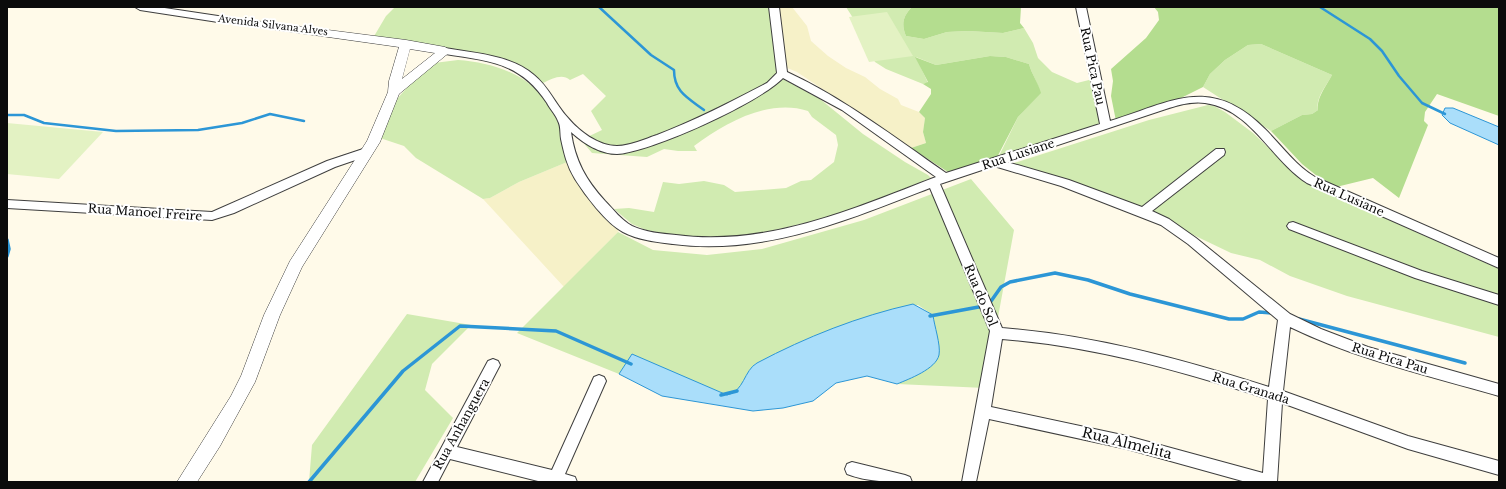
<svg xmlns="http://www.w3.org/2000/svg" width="1506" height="489" font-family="'Libre Baskerville',serif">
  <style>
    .farmland { fill: #f6f1c8 }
    .green { fill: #d1ebb1 }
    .forest { fill: #b4dd8f }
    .pitch { fill: #e3f2c3 }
    .water { fill: #aadefa; stroke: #2c96d6 }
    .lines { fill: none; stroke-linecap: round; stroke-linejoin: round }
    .stream-far1 { stroke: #2c96d6; stroke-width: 2.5 }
    .stream { stroke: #2c96d6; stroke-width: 3.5 }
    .minor-casing { stroke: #3e3e3e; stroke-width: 2 }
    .tertiary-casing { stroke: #3e3e3e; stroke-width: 1 }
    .minor { fill: #fff; fill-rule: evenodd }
    .tertiary { fill: #fff; fill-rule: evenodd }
    .labels { text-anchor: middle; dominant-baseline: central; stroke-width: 4; stroke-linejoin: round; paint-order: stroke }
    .far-street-label { font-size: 10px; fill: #0b0b0b; stroke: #fff }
    .street-label { font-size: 12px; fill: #0b0b0b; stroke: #fff }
    .near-street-label { font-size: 14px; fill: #0b0b0b; stroke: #fff }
  </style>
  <rect width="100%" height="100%" fill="#fffae9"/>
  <g class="farmland">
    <polygon points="772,7 792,7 807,26 811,41 828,56 846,68 865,77 880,89 898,99 901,105 919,112 925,118 923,132 926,143 911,148 797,72 785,67"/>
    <polygon points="572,160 621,222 618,232 564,287 483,199 490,198 519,182"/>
  </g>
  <g class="green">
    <path d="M395,7H772L785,67L783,79L820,99L863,134L905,162L928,175L931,178L854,209L809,222L754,235L699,240L646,230L632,224L614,209L629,208L654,212L663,182L679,184L704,181L724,185L735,192L786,188L801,181L811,180L834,162L838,145L836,135L812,117L808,111C769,98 725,123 694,146L697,151H678L664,149L647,157L592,153L581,140L602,130L591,111L606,96L583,74L570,80C562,73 552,79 543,83L527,71L508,61L373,38L386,16Z"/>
    <path d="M846,7H912C903,16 901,24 906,36L924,39L947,32L968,31L1003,33L1024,28L1033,43L1038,58L1052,72L1077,83L1093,79L1100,125L998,158L1018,117L1040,93C1038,82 1032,75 1029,64L1006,57L990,56L936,65L916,57L928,83L923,84L886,69L875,62L870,53L860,29Z"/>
    <path d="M1261,44L1332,75C1327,85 1315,98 1318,110L1312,114L1302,115L1271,131L1203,87L1210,74L1225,60L1248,45Z"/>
    <path d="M458,60C498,63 537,77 556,117C562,131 566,146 572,160L519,182L490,198L483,199L416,158L404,146L377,137L397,99L410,84L434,63Z"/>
    <polygon points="1208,105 1214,106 1225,112 1253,133 1304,182 1499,269 1499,337 1347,296 1290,276 1260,260 1231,253 1135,207 1011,164 1149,120"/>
    <polygon points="971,179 1014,230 985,388 897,384 920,373 939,354 933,315 918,305 809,338 755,364 741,386 733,394 727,395 632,355 619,374 517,333 618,232 653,250 707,255 762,249 864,220"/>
    <polygon points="407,314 471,325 432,364 425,390 453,418 415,482 309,482 312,445"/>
  </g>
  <g class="forest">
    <path d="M912,7H1021L1020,23L1024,28L1003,33L968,31L947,32L924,39L906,36C901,24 903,16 912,7Z"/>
    <path d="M1154,7H1499V116L1437,94L1425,112L1424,121L1428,125L1399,198L1373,178L1332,188L1302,164L1271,131L1302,115L1312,114L1318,110C1316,98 1327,85 1332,75L1261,44L1248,45L1225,60L1210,74L1203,87L1179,99L1116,121L1111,96L1113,81L1111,69L1146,38L1159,20L1158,12Z"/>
    <path d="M990,56L1006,57L1029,64C1032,75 1038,82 1041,93L1018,117L992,167L982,164L962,173L948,172L911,148L926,143L923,132L925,118L919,112L931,94V89L923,84L928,82L915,57L936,65Z"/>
  </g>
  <g class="pitch">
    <polygon points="887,12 913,56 869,62 849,17"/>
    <polygon points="7,123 103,132 59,179 7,174"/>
  </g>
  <g class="water">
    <polygon points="1445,108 1453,108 1499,127 1499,145 1450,123 1442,115"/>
    <path d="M913,304L933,315C934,325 941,345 939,355C936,369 909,379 897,384L867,376L836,383L813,401L783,408L753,411L662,396L619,374L632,354L727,395C744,392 744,370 757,363C806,337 859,316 913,304Z"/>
  </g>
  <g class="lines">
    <g class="stream-far1">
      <path d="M599,7L651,55L674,70C674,92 688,98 704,110"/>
      <polyline points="1320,7 1370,39 1382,51 1399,76 1422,103 1445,114"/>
      <polyline points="7,115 24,115 44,123 116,131 198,130 242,123 270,114 304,121"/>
    </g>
    <g class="stream">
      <polyline points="7,240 9,249 7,256"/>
      <polyline points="989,304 1001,287 1010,282 1055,273 1088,280 1130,294 1229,319 1243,319 1259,312 1272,313"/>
      <polyline points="930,316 984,306"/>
      <polyline points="1299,319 1465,363"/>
      <polyline points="721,395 737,391"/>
      <polyline points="309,482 403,371 460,326 556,331 631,364"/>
    </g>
    <defs>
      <g id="minor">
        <polygon points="135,7 158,7 218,16 223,19 218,22 140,10"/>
        <path d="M769,7H779L787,72C845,99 894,137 946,173L1100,124L1076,7H1086L1110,121C1172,102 1210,74 1265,129C1281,145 1295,165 1315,177L1499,258V268L1307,183C1271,160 1251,109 1205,103C1192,101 1178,105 1166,109L1007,162L1069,180L1142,207L1216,149H1224L1225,152L1224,155L1152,211L1169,219L1196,238L1290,314L1321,329L1368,347L1499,384V396C1429,376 1356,359 1290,327L1283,391L1408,436L1499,461V475L1408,449L1282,403L1277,482H1246L1127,449L989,419L976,482H962L990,331L930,188C848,220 763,256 673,244C657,242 638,240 623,232C606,223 585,195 575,179C567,166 564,153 561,139C560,133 561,126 558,121C556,115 550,109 547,103C520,62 489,61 445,54L440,51L445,48C474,53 511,55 534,75C549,87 555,104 568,118C579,131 598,146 617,146C630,146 645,139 657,135C696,120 731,102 767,83L777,73ZM783,78L842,110L936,177C853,209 767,247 676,235C662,234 645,232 632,226C621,220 614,210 605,201C586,180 575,161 571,132C583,143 600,154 617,154C651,152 759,103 783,78ZM994,166L1061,186L1161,225L1188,244L1278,320L1269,387C1182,359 1094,335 1002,328L940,184ZM1002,339C1094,346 1181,371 1268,399L1263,473L1127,436L991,407Z"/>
        <polygon points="366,148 371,152 370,155 335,167 234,213 212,220 7,208 7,200 212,212 327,161"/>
        <polygon points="1293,222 1422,271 1499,295 1499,305 1415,278 1289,229 1287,226 1289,223"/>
        <polygon points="493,359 498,361 500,365 457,447 552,470 594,377 599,375 604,377 606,381 565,474 575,477 577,482 542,482 450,459 438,482 423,482 488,361"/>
        <path d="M852,462L905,475L910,477L912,482C890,482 868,482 847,474L845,469L847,464Z"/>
      </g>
      <path id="tertiary" d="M218,16L406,40L445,47L451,51L399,94L380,142L302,267L280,315L255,382L220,446L197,482H177L231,396L241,376L264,315L290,261L367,141L388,92L389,81L399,47L214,21L212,19ZM410,49L435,53L402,79Z"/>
    </defs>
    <use href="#minor" class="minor-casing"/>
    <use href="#tertiary" class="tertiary-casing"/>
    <use href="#minor" class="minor"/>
    <use href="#tertiary" class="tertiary"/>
  </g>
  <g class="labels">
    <g class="far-street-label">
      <text transform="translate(273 25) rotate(7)">Avenida Silvana Alves</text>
    </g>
    <g class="street-label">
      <text transform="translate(1093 66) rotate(78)">Rua Pica Pau</text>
      <text transform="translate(1018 154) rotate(-18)">Rua Lusiane</text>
      <text transform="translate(1349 197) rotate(24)">Rua Lusiane</text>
      <text transform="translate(145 212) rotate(4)">Rua Manoel Freire</text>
      <text transform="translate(981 295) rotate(67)">Rua do Sol</text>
      <text transform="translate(1390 358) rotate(17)">Rua Pica Pau</text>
      <text transform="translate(1251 388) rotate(17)">Rua Granada</text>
      <text transform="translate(461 424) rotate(-61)">Rua Anhanguera</text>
    </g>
    <g class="near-street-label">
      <text transform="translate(1127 443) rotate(14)">Rua Almelita</text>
    </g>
  </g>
  <rect width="1506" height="489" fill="none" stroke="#0b0b0b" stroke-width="16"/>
</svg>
